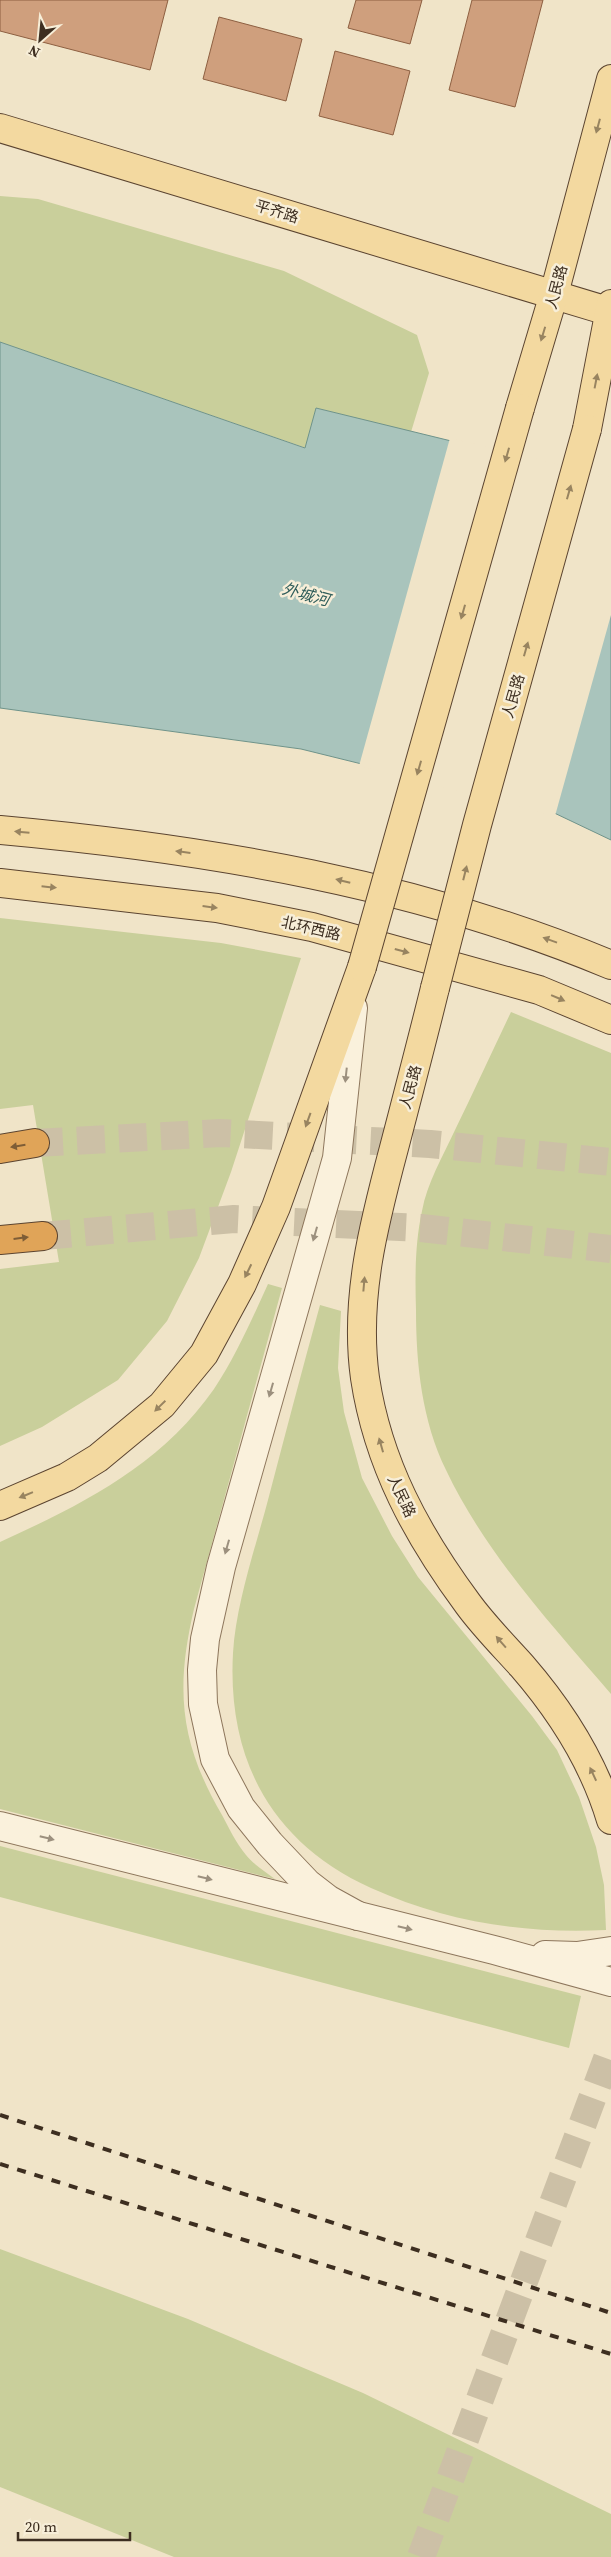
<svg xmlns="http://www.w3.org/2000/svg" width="611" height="2557" font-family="'Source Serif 4','Noto Sans SC',serif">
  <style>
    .green { fill: #c9cf9b }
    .water { fill: #a9c4bc; stroke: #6f938a }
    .pier { fill: #f0e4c8 }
    .building { fill: #cf9f7d; stroke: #8d5f41 }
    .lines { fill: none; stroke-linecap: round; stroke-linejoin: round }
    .major-tunnel { stroke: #ccc0a6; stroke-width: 28; stroke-dasharray: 28 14; stroke-linecap: butt }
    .highway-tunnel { stroke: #ccc0a6; stroke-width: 28; stroke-dasharray: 28 14; stroke-linecap: butt }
    .minor-casing { stroke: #8d765c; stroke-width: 30 }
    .major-casing { stroke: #5b4430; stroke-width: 30 }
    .highway-casing { stroke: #5b4430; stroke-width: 30 }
    .minor { stroke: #faf1dc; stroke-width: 28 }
    .major { stroke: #f3d9a0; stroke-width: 28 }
    .highway { stroke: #e0a458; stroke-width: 28 }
    .rail { stroke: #3d2e20; stroke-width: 4; stroke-dasharray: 9 9; stroke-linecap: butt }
    .major-bridge-casing { stroke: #5b4430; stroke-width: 30; stroke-linecap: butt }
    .major-bridge { stroke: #f3d9a0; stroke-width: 28 }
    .oneway { fill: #988460 }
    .oneway2 { fill: #9c907e }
    .oneway3 { fill: #7e5d36 }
    .labels { text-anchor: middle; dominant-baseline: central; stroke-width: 5; stroke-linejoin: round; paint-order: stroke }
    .street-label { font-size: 15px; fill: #3d2e20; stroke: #f7eed8 }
    .water-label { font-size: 16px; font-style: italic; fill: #2f5d5a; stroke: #f7eed8 }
  </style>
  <rect width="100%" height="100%" fill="#f0e4c8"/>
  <g class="green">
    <polygon points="0,196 38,199 284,271 417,335 429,373 411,432 316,408 306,448 0,342"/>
    <polygon points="0,918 221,943 301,958 231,1172 199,1258 167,1321 118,1380 42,1427 0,1446 0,1269 59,1262 33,1105 0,1109"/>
    <path d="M511,1012L611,1053V1694C551,1624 486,1554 446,1470C422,1421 416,1364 416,1310C415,1277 415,1243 422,1211C427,1183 443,1156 455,1130C474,1091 492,1052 511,1012Z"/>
    <path d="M268,1284L282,1288L194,1609C175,1690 180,1743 222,1815C229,1828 236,1843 246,1855C253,1864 266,1872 275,1879L0,1809V1542C83,1504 160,1466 214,1389C236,1356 252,1319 268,1284Z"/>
    <path d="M320,1305L341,1311L338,1368L344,1412L362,1478L392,1536L418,1577L532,1716L557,1750L579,1797L596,1847L604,1885L606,1930C523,1934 447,1922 371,1888C272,1843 227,1760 233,1653C236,1604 255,1549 268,1500C285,1435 302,1370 320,1305Z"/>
    <polygon points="0,1846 581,1996 569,2048 0,1897"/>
    <polygon points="0,2249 188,2319 363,2393 611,2514 611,2557 174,2557 0,2487"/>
  </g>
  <polygon class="water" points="0,342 305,448 316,408 611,480 611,840 548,810 301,749 0,708"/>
  <polygon class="pier" points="450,438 611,477 611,615 555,816 359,766"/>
  <g class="building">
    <polygon points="0,0 168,0 150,70 0,31"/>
    <polygon points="356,0 422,0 410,44 348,28"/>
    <polygon points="472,0 543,0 515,107 449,90"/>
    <polygon points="219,17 302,39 286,101 203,79"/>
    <polygon points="335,51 410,71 393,135 319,116"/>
  </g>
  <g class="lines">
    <polyline class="major-tunnel" points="421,2557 611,2048"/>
    <g class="highway-tunnel">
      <polyline points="35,1143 220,1133 430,1144 611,1162"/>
      <polyline points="43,1236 234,1219 421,1228 611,1249"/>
    </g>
    <defs>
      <g id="minor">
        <polyline points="353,1008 337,1158 221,1567 205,1639 202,1670 203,1704 215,1759 241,1808 270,1844 307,1883 329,1900 358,1916"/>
        <polyline points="0,1826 494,1950 611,1982"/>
        <polyline points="545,1955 577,1956 611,1951"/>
      </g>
      <g id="major">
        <polyline points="0,128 611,312"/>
        <polyline points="520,408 554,294 611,79"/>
        <polyline points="587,429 611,304"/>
        <path d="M0,830C209,849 417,884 611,965"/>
        <polyline points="0,883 217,908 312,927 539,990 611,1020"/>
        <path d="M435,988C422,1041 408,1094 394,1148C374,1223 354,1299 365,1378C378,1464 417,1535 468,1604C484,1626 504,1646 522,1666C561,1711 594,1763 611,1820"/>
        <polyline points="0,1506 67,1477 98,1458 162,1405 204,1354 242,1284 276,1207 362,967"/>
      </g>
      <g id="highway">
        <polyline points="0,1149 35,1143"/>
        <polyline points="0,1240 43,1236"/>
      </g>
    </defs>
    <use href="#minor" class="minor-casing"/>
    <use href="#major" class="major-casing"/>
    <use href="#highway" class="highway-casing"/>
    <use href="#minor" class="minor"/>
    <use href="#major" class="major"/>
    <use href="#highway" class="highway"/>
    <g class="rail">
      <polyline points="0,2115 611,2313"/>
      <polyline points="0,2164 611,2354"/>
    </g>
    <defs>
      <g id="major-bridge">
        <polyline points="362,967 520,408"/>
        <polyline points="435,988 477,825 587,429"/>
      </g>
    </defs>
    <use href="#major-bridge" class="major-bridge-casing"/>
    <use href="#major-bridge" class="major-bridge"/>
  </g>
  <defs><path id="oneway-solid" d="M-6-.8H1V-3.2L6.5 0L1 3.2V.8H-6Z" transform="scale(1.25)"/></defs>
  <g class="oneway">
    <use href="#oneway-solid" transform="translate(598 126) rotate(105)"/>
    <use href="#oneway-solid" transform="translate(543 334) rotate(107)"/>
    <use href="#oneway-solid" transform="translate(596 381) rotate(-79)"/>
    <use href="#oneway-solid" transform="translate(507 455) rotate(106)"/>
    <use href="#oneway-solid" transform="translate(569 492) rotate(-74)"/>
    <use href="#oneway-solid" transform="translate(463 612) rotate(106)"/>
    <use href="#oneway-solid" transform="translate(526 649) rotate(-74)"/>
    <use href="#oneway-solid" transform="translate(419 768) rotate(106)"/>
    <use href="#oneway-solid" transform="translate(22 832) rotate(-175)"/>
    <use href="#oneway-solid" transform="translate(183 852) rotate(-173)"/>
    <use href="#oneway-solid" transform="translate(465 873) rotate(-76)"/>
    <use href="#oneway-solid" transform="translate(343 881) rotate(-166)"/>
    <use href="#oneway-solid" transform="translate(49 887) rotate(6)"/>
    <use href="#oneway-solid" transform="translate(210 907) rotate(7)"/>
    <use href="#oneway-solid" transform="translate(550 940) rotate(-160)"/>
    <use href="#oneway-solid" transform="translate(402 951) rotate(15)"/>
    <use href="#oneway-solid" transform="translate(558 998) rotate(23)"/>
    <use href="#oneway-solid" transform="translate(308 1120) rotate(110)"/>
    <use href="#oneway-solid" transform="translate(248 1271) rotate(116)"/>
    <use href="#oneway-solid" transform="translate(364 1284) rotate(-85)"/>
    <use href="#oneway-solid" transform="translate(160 1406) rotate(136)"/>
    <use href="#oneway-solid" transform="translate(381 1445) rotate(-106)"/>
    <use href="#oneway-solid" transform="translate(26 1495) rotate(158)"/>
    <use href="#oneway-solid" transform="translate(501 1642) rotate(-131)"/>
    <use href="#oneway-solid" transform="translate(593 1774) rotate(-115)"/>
  </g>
  <g class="oneway2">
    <use href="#oneway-solid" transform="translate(346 1075) rotate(96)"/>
    <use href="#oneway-solid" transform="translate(315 1234) rotate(106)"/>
    <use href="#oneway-solid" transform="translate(271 1390) rotate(106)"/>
    <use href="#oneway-solid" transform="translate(227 1547) rotate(106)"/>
    <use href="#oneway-solid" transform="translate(47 1838) rotate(14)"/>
    <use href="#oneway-solid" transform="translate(205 1878) rotate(14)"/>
    <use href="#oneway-solid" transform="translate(405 1928) rotate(14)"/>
  </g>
  <g class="oneway3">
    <use href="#oneway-solid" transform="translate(18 1146) rotate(171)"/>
    <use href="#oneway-solid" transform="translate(21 1238) rotate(-7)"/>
  </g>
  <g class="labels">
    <g class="street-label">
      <text transform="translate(277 211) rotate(17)">平齐路</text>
      <text transform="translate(556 287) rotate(-75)">人民路</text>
      <text transform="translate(513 696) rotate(-74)">人民路</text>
      <text transform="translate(311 928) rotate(13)">北环西路</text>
      <text transform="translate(410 1087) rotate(-75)">人民路</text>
      <text transform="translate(402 1496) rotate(65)">人民路</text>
    </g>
    <g class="water-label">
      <text transform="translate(306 594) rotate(15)">外城河</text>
    </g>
  </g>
  <g transform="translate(40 40) rotate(207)" stroke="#f7eed8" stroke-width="4" paint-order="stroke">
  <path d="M0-4L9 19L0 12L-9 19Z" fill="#3d2e20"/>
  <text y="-8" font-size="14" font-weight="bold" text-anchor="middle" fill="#3d2e20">N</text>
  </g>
  <path d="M18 2532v8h112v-8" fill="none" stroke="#3d2e20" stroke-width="2.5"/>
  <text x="25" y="2532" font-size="15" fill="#3d2e20" stroke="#f7eed8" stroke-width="4" paint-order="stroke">20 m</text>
</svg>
